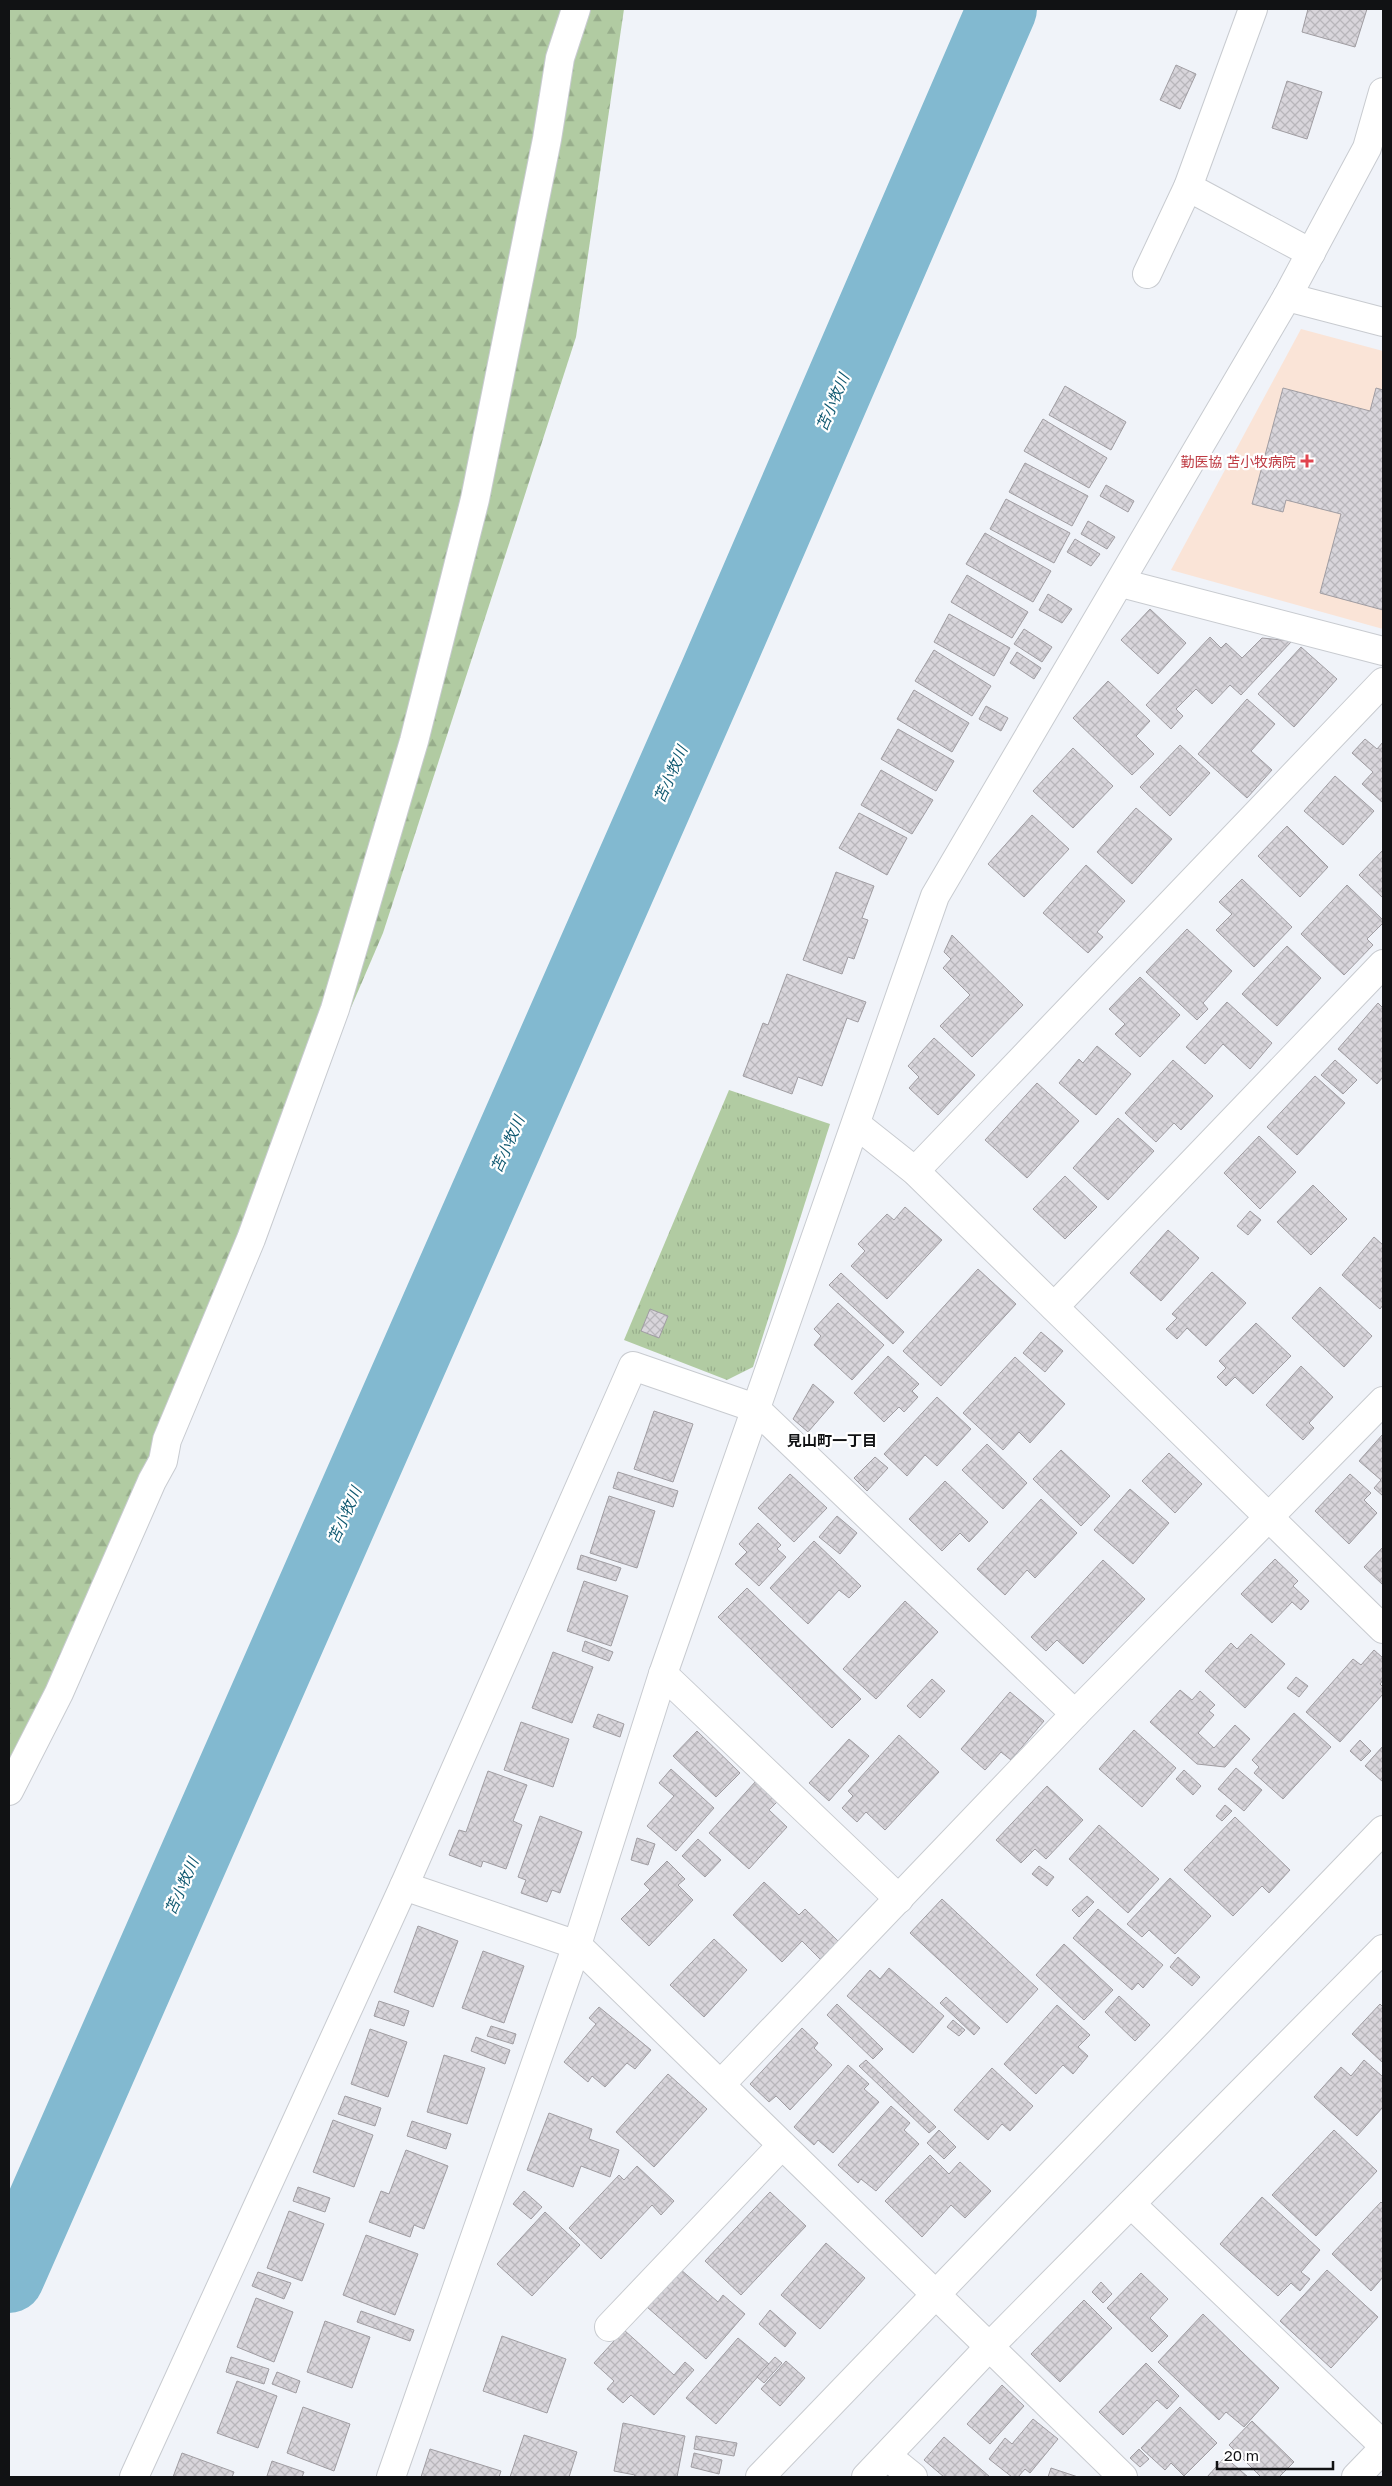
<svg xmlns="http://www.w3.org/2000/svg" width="1392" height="2486" font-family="'Golos Text','Noto Sans JP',sans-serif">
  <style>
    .medical { fill: #fae4d7 }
    .forest { fill: url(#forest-firs) }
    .park { fill: url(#park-tufts) }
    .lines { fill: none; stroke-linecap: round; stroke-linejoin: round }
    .river { stroke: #82b9d0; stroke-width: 70 }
    .building { fill: url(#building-cross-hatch); stroke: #a09da2 }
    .minor-casing { stroke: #c8cbd0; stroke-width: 30 }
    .minor { stroke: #fff; stroke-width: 28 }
    .health-dot { fill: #e0444e; stroke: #fff; stroke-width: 2 }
    .labels { text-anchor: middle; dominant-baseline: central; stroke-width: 4.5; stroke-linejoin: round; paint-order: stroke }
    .health-label { font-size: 14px; fill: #be3a42; stroke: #fff; text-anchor: end }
    .water-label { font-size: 15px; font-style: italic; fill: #105971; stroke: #fff }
    .neighbourhood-label { font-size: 15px; font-weight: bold; fill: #111214; stroke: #fff }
  </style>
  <defs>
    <pattern id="forest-firs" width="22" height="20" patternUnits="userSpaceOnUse" patternTransform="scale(1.25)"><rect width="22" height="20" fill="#b1cba2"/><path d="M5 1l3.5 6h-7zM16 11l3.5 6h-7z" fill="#97ad8b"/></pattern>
    <pattern id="park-tufts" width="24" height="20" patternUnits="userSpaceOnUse" patternTransform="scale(1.25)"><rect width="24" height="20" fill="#b1cba2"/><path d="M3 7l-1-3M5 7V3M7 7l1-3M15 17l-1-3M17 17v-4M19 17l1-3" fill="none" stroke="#97ad8b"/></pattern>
    <pattern id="building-cross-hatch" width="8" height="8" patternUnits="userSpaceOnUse" patternTransform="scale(1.25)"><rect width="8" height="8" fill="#d8d5db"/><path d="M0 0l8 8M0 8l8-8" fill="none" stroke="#b8b6bb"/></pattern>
  </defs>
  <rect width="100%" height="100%" fill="#f0f3f9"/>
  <polygon class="medical" points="1301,329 1383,351 1383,629 1171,570"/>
  <polygon class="forest" points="9,9 624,9 576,337 383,933 9,1805"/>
  <polygon class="park" points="729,1090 830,1124 753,1367 727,1380 624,1340"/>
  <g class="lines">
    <polyline class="river" points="9,2278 714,675 1002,9"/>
  </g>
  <g class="building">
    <polygon points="1308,9 1367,9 1355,47 1302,32"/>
    <polygon points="1176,65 1196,74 1180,109 1160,100"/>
    <polygon points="1287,81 1322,92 1307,139 1272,128"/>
    <polygon points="1065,386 1126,422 1111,450 1049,415"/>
    <polygon points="1283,388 1370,411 1376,388 1383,390 1383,610 1320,593 1341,514 1286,500 1283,512 1252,504"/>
    <polygon points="1043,419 1107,458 1089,488 1024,451"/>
    <polygon points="1025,463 1088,496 1072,526 1009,492"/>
    <polygon points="1106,485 1134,501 1128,512 1100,496"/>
    <polygon points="1006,499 1070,533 1054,563 990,529"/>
    <polygon points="1088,521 1115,537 1107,549 1081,534"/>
    <polygon points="985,533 1051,571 1033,602 966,564"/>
    <polygon points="1075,539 1100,554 1091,566 1067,552"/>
    <polygon points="967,575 1028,612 1012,638 951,602"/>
    <polygon points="1048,594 1072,609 1062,623 1039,610"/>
    <polygon points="1150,609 1186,643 1158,674 1121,640"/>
    <polygon points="949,614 1010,648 994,676 934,642"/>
    <polygon points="1024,629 1052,647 1042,662 1014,644"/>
    <polygon points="1210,637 1221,648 1226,643 1242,658 1262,638 1292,641 1241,695 1230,685 1212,704 1196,689 1176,709 1183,716 1171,729 1146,705"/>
    <polygon points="1301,647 1337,679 1294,727 1258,694"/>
    <polygon points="934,650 991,686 972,716 915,681"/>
    <polygon points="1017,652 1041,668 1034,679 1010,663"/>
    <polygon points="1108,681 1150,721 1136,736 1154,754 1132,775 1073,718"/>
    <polygon points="914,690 969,723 952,752 897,719"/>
    <polygon points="1247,699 1275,724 1251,751 1272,770 1247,798 1198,754"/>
    <polygon points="986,706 1008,718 1001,731 979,719"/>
    <polygon points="898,729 954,761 936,791 881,759"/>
    <polygon points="1365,739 1377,749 1383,742 1383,803 1362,784 1373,772 1352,753"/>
    <polygon points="1180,745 1210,773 1170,816 1140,787"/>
    <polygon points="1073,748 1113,786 1073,828 1033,791"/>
    <polygon points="881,770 933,800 912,834 861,805"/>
    <polygon points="1335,776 1374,811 1343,845 1304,811"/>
    <polygon points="1136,808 1172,839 1132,884 1097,852"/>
    <polygon points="859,813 907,838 887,875 839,848"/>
    <polygon points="1032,815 1069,849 1024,897 988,864"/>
    <polygon points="1287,826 1328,867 1300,897 1258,856"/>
    <polygon points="1383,850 1383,898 1359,875"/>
    <polygon points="1086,865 1125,901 1097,932 1103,937 1088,953 1043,913"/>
    <polygon points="836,872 874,886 862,918 868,920 854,959 848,957 842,974 803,960"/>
    <polygon points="1242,879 1292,927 1254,967 1216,930 1232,914 1219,902"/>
    <polygon points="1347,885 1383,920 1383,923 1367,939 1373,945 1344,975 1301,934"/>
    <polygon points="1187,929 1232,971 1203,1003 1208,1009 1197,1020 1146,972"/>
    <polygon points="952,935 1023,1005 972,1057 940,1026 970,995 943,968 951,959 944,952"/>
    <polygon points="1287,946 1321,978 1277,1026 1242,994"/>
    <polygon points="787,974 866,1002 858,1022 847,1018 822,1086 798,1077 792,1094 743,1076 763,1023 768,1025"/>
    <polygon points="1140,977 1180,1015 1140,1057 1115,1034 1125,1024 1109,1009"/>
    <polygon points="1227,1002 1272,1043 1250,1069 1223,1044 1205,1064 1186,1047"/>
    <polygon points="1378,1003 1383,1008 1383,1077 1377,1084 1338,1049"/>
    <polygon points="934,1038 975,1075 938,1115 909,1088 919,1077 908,1066"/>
    <polygon points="1097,1046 1131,1074 1096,1115 1059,1083 1079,1059 1083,1063"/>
    <polygon points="1173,1060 1213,1096 1181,1130 1174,1123 1156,1142 1125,1113"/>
    <polygon points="1335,1060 1357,1080 1343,1094 1321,1075"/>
    <polygon points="1315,1076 1345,1103 1297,1155 1267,1127"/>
    <polygon points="1037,1083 1079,1121 1027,1178 985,1140"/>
    <polygon points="1118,1118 1154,1151 1108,1200 1073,1168"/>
    <polygon points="1259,1136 1296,1172 1260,1209 1224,1173"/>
    <polygon points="1065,1176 1097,1207 1065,1239 1033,1209"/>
    <polygon points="1313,1185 1347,1219 1311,1255 1277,1222"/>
    <polygon points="905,1207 942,1240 887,1299 851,1266 865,1251 858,1244 887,1214 894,1220"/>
    <polygon points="1250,1211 1261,1220 1248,1235 1237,1226"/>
    <polygon points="1168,1230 1199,1258 1161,1301 1130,1273"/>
    <polygon points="1374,1237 1383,1245 1383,1305 1380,1309 1342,1275"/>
    <polygon points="978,1269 1016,1304 941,1386 903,1351"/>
    <polygon points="1212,1272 1246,1303 1206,1346 1187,1328 1177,1339 1166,1329 1177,1318 1172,1314"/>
    <polygon points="841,1273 904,1332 893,1344 829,1285"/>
    <polygon points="1320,1287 1372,1336 1344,1367 1292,1318"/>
    <polygon points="838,1303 884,1345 852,1380 814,1345 821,1336 814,1329"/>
    <polygon points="650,1309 668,1316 659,1338 641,1331"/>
    <polygon points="1256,1323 1291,1356 1253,1394 1235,1377 1226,1386 1217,1377 1226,1368 1219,1361"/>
    <polygon points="1041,1332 1063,1351 1045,1372 1023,1353"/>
    <polygon points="888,1356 919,1384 912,1391 918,1397 904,1412 899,1407 884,1422 854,1393"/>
    <polygon points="1015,1357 1065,1404 1030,1443 1019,1432 1003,1450 963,1413"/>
    <polygon points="1301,1366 1333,1397 1309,1423 1314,1428 1303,1440 1266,1405"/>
    <polygon points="813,1384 834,1402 808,1432 793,1419"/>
    <polygon points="937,1397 971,1429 937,1466 925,1455 907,1476 884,1454"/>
    <polygon points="654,1411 693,1424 673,1482 634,1469"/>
    <polygon points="1383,1434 1383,1496 1374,1488 1381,1480 1359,1461"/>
    <polygon points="987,1444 1027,1483 1003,1509 962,1470"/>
    <polygon points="1061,1450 1110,1496 1081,1526 1033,1479"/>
    <polygon points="1169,1453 1202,1484 1175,1513 1142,1481"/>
    <polygon points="875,1457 888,1468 867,1491 854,1478"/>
    <polygon points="618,1472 678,1491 673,1507 613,1488"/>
    <polygon points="790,1474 827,1508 794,1542 758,1508"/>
    <polygon points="1350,1474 1371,1493 1364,1500 1377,1513 1349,1544 1315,1511"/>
    <polygon points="945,1481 988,1522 969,1542 960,1533 942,1551 909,1519"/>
    <polygon points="1130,1489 1169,1523 1133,1564 1094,1530"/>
    <polygon points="609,1496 655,1511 637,1568 590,1553"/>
    <polygon points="1041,1499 1077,1533 1035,1578 1027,1570 1005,1595 977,1569"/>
    <polygon points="837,1516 857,1533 840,1554 819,1537"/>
    <polygon points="758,1523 781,1545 777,1549 786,1557 759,1586 735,1564 747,1552 739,1544"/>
    <polygon points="814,1541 861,1586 849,1598 839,1590 808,1624 770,1588"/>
    <polygon points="1383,1547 1383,1585 1364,1567"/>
    <polygon points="581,1555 621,1568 616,1581 577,1569"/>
    <polygon points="1275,1559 1298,1581 1293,1586 1309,1601 1301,1610 1292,1602 1272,1623 1241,1594"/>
    <polygon points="1103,1560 1145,1599 1083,1664 1057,1640 1046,1651 1031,1637"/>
    <polygon points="584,1581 628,1596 611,1646 567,1631"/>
    <polygon points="747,1588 861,1699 832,1728 718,1617"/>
    <polygon points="905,1601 938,1632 876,1699 843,1669"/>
    <polygon points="1251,1634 1285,1664 1245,1708 1205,1671 1231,1643 1237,1649"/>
    <polygon points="585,1641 613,1652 609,1661 582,1651"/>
    <polygon points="1374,1650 1383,1658 1383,1680 1380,1684 1383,1687 1383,1694 1340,1742 1306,1712 1353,1659 1361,1665"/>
    <polygon points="553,1652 593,1667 572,1723 532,1708"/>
    <polygon points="1296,1677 1308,1686 1299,1697 1287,1688"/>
    <polygon points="932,1679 945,1691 920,1718 907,1706"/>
    <polygon points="1180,1690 1192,1700 1200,1691 1215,1705 1209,1711 1214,1715 1198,1733 1214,1748 1235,1725 1250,1739 1225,1767 1197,1764 1150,1722"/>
    <polygon points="1010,1692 1044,1721 1011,1760 1001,1752 985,1770 961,1749"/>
    <polygon points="1294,1713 1331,1747 1283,1799 1254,1773 1259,1767 1252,1760"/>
    <polygon points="598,1714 624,1724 620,1737 593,1727"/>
    <polygon points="521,1722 569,1739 553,1787 504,1770"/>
    <polygon points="1134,1730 1176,1768 1142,1807 1099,1769"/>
    <polygon points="697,1731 740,1773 716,1797 673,1756"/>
    <polygon points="899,1735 939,1772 885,1830 866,1812 857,1822 842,1808 853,1796 848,1791"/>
    <polygon points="849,1739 869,1756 829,1801 809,1783"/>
    <polygon points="1360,1740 1371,1751 1361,1761 1350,1751"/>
    <polygon points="1383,1746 1383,1782 1365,1766"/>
    <polygon points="1236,1768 1262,1790 1244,1811 1218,1789"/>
    <polygon points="671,1769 714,1808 676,1851 647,1826 674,1796 659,1783"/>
    <polygon points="1184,1770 1201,1786 1193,1795 1176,1779"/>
    <polygon points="488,1771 527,1785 513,1821 522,1825 506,1869 483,1861 481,1867 449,1855 459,1830 466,1832"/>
    <polygon points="756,1781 778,1801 769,1810 787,1827 749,1869 709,1833"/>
    <polygon points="1047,1786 1083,1820 1046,1859 1035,1849 1021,1863 996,1840"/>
    <polygon points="1225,1805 1232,1811 1222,1821 1216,1816"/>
    <polygon points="540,1816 582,1832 560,1893 552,1890 547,1902 521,1893 526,1880 518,1877"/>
    <polygon points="1235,1817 1290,1870 1269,1893 1262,1886 1233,1916 1184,1870"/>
    <polygon points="1099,1825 1159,1879 1128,1913 1069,1859"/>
    <polygon points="637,1838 655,1844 648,1865 631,1860"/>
    <polygon points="698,1839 721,1860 705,1877 682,1856"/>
    <polygon points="667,1861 685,1879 678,1885 693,1900 649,1946 621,1919 650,1890 644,1884"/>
    <polygon points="1039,1866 1054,1877 1047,1886 1032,1874"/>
    <polygon points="1170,1878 1211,1916 1175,1954 1149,1930 1142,1937 1127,1924"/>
    <polygon points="764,1882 799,1915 805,1909 838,1941 820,1959 802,1941 782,1962 733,1915"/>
    <polygon points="1087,1896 1094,1902 1079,1917 1072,1910"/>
    <polygon points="942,1899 1038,1989 1007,2023 910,1933"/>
    <polygon points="1098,1909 1163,1965 1143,1988 1138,1983 1132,1990 1073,1938"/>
    <polygon points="418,1926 458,1941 433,2007 394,1992"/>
    <polygon points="714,1939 747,1970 704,2017 670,1985"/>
    <polygon points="1064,1944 1113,1990 1084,2020 1036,1975"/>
    <polygon points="483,1951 524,1966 504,2023 462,2008"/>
    <polygon points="1178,1957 1200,1977 1192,1986 1170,1967"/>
    <polygon points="889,1968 944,2016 913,2053 847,1996 870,1970 880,1979"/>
    <polygon points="1119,1996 1150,2025 1135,2041 1105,2012"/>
    <polygon points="946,1997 980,2028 974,2035 940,2003"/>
    <polygon points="379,2001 409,2011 404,2026 374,2016"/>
    <polygon points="837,2004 883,2049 873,2059 827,2015"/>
    <polygon points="1380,2004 1383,2007 1383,2063 1352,2034"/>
    <polygon points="1057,2005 1090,2035 1078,2047 1088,2056 1073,2074 1063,2065 1036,2094 1004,2064"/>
    <polygon points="599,2007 651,2050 635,2069 627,2063 605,2087 592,2076 588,2082 564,2062 596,2024 589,2018"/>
    <polygon points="953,2020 965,2030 959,2036 947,2027"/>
    <polygon points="491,2026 516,2034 513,2044 487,2036"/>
    <polygon points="802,2028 818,2043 814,2048 832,2065 790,2110 776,2096 769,2102 750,2084"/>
    <polygon points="370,2029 407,2042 388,2097 351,2084"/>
    <polygon points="476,2037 510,2050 505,2064 471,2051"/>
    <polygon points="444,2055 485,2068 467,2124 427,2112"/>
    <polygon points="866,2060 936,2127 929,2133 859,2066"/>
    <polygon points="1364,2060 1383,2077 1383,2107 1357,2136 1314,2097 1341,2067 1351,2076"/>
    <polygon points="848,2065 869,2084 864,2089 879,2102 833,2153 818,2140 814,2145 794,2127"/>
    <polygon points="992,2068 1033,2106 1010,2131 1002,2124 988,2140 954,2110"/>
    <polygon points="668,2074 707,2109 654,2167 616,2132"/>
    <polygon points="345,2096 381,2108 375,2126 338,2114"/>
    <polygon points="891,2106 910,2123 904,2130 919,2144 876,2191 861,2179 858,2183 838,2165"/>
    <polygon points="549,2113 592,2129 589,2139 619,2150 610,2177 581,2166 573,2187 527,2170"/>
    <polygon points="333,2120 373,2135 354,2187 313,2172"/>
    <polygon points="412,2121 451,2134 446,2149 407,2136"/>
    <polygon points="939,2130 956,2147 944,2159 927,2143"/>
    <polygon points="1334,2130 1377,2171 1316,2236 1272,2195"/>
    <polygon points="406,2150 448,2166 424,2229 414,2225 410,2237 369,2222 381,2191 389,2194"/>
    <polygon points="930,2155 949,2174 960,2162 991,2191 965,2218 951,2205 922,2237 885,2201"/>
    <polygon points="637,2166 674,2201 661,2215 652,2205 601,2259 569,2228 619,2175 624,2180"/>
    <polygon points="298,2187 330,2198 325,2212 293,2201"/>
    <polygon points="524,2191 542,2207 531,2219 513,2204"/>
    <polygon points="770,2192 806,2226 741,2295 705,2261"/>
    <polygon points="1262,2197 1320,2250 1301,2272 1310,2279 1300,2291 1291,2283 1278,2296 1220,2244"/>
    <polygon points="1381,2202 1383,2204 1383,2277 1371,2291 1332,2254"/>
    <polygon points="289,2211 324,2224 302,2281 267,2268"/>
    <polygon points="545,2212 580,2245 532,2296 497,2264"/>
    <polygon points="366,2235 418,2254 395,2315 343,2295"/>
    <polygon points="826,2243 865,2278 820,2329 781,2295"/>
    <polygon points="680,2269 718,2302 723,2295 745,2314 706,2359 647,2307"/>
    <polygon points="1327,2270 1378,2317 1331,2368 1280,2321"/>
    <polygon points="258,2272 291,2283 284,2299 252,2286"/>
    <polygon points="1141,2273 1168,2299 1150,2318 1168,2336 1152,2352 1107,2308"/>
    <polygon points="1101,2282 1112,2294 1103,2303 1092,2292"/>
    <polygon points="256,2298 293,2312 274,2362 237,2347"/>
    <polygon points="1084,2300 1112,2328 1060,2382 1031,2354"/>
    <polygon points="770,2310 796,2333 785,2347 759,2324"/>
    <polygon points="361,2311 414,2330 410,2341 357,2322"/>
    <polygon points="1203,2314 1279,2388 1244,2427 1226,2412 1219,2420 1158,2362"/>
    <polygon points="325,2321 370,2337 352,2388 307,2372"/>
    <polygon points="624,2330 674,2375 685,2362 694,2370 654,2415 631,2395 623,2403 607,2389 614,2381 594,2363"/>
    <polygon points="502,2336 566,2359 547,2413 483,2391"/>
    <polygon points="738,2338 769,2364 716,2424 686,2398"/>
    <polygon points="231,2357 269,2369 264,2384 226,2372"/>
    <polygon points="775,2357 782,2363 764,2383 757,2377"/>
    <polygon points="786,2361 805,2378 780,2406 761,2389"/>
    <polygon points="1146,2363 1179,2396 1167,2409 1157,2400 1123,2435 1099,2412"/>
    <polygon points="277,2372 300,2381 296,2393 272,2384"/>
    <polygon points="237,2381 277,2396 258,2448 217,2433"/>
    <polygon points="1002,2385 1024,2406 990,2444 967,2424"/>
    <polygon points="303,2407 350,2424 334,2471 287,2453"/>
    <polygon points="1180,2407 1217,2443 1184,2476 1171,2463 1165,2470 1141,2448"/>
    <polygon points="1033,2419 1058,2439 1030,2473 1025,2469 1018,2477 1012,2477 989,2459 1005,2438 1012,2444"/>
    <polygon points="1252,2421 1294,2462 1279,2477 1261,2477 1229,2445"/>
    <polygon points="623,2423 685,2436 677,2477 634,2477 635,2475 614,2471"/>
    <polygon points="524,2435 577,2452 569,2477 510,2477"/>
    <polygon points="696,2436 737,2443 734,2456 694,2449"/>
    <polygon points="944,2437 990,2477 944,2477 924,2460"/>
    <polygon points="430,2449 501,2471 499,2477 421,2477"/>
    <polygon points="1139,2449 1149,2459 1140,2467 1130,2458"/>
    <polygon points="182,2453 234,2472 232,2477 173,2477"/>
    <polygon points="694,2453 722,2460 719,2474 691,2467"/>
    <polygon points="1225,2457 1248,2477 1207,2477"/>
    <polygon points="272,2461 304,2472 302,2477 267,2476"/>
    <polygon points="1051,2468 1078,2477 1048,2477"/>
  </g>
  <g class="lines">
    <defs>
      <g id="minor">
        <polyline points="1188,187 1311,253"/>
        <polyline points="1147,274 1188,187 1253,9"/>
        <polyline points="1287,297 1383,322"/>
        <polyline points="1121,583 1383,651"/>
        <polyline points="857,1125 915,1171 1383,1629"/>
        <polyline points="915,1171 1383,682"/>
        <polyline points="1054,1307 1383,964"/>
        <polyline points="663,1674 899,1899"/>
        <polyline points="9,1791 59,1693 152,1481 163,1461 167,1440 251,1239 335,1009 414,741 475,499 547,139 560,58 576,9"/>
        <polyline points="404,1886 577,1945 1123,2477"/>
        <polyline points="721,2084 1075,1714 1383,1401"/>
        <polyline points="1131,2204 1383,2445"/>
        <polyline points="609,2327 782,2145"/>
        <polyline points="887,2456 913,2477"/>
        <polyline points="134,2477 404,1886 633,1366 755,1408 1075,1714"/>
        <polyline points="391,2477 577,1945 663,1674 935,896 1287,297 1367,148 1383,92"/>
        <polyline points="760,2477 1383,1830"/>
        <polyline points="866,2477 989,2347 1383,1949"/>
        <polyline points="1356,2477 1383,2449"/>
      </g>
    </defs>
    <use href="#minor" class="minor-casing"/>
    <use href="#minor" class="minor"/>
  </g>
  <path class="health-dot" d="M1304.5 453.5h5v5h5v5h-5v5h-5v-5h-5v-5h5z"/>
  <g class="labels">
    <g class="health-label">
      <text x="1296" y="461">勤医協 苫小牧病院</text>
    </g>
    <g class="water-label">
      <text transform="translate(832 402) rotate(-67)">苫小牧川</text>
      <text transform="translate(670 774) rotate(-66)">苫小牧川</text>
      <text transform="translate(507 1144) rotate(-66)">苫小牧川</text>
      <text transform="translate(344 1515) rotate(-66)">苫小牧川</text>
      <text transform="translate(181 1886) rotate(-66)">苫小牧川</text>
    </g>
    <g class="neighbourhood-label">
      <text x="832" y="1440">見山町一丁目</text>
    </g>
  </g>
  <rect width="1392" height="2486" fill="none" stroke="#111214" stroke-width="20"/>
  <path d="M1217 2461v8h116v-8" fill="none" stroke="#111214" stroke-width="2.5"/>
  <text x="1224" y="2461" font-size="15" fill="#111214" stroke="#ffffff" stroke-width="4" paint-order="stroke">20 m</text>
</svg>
